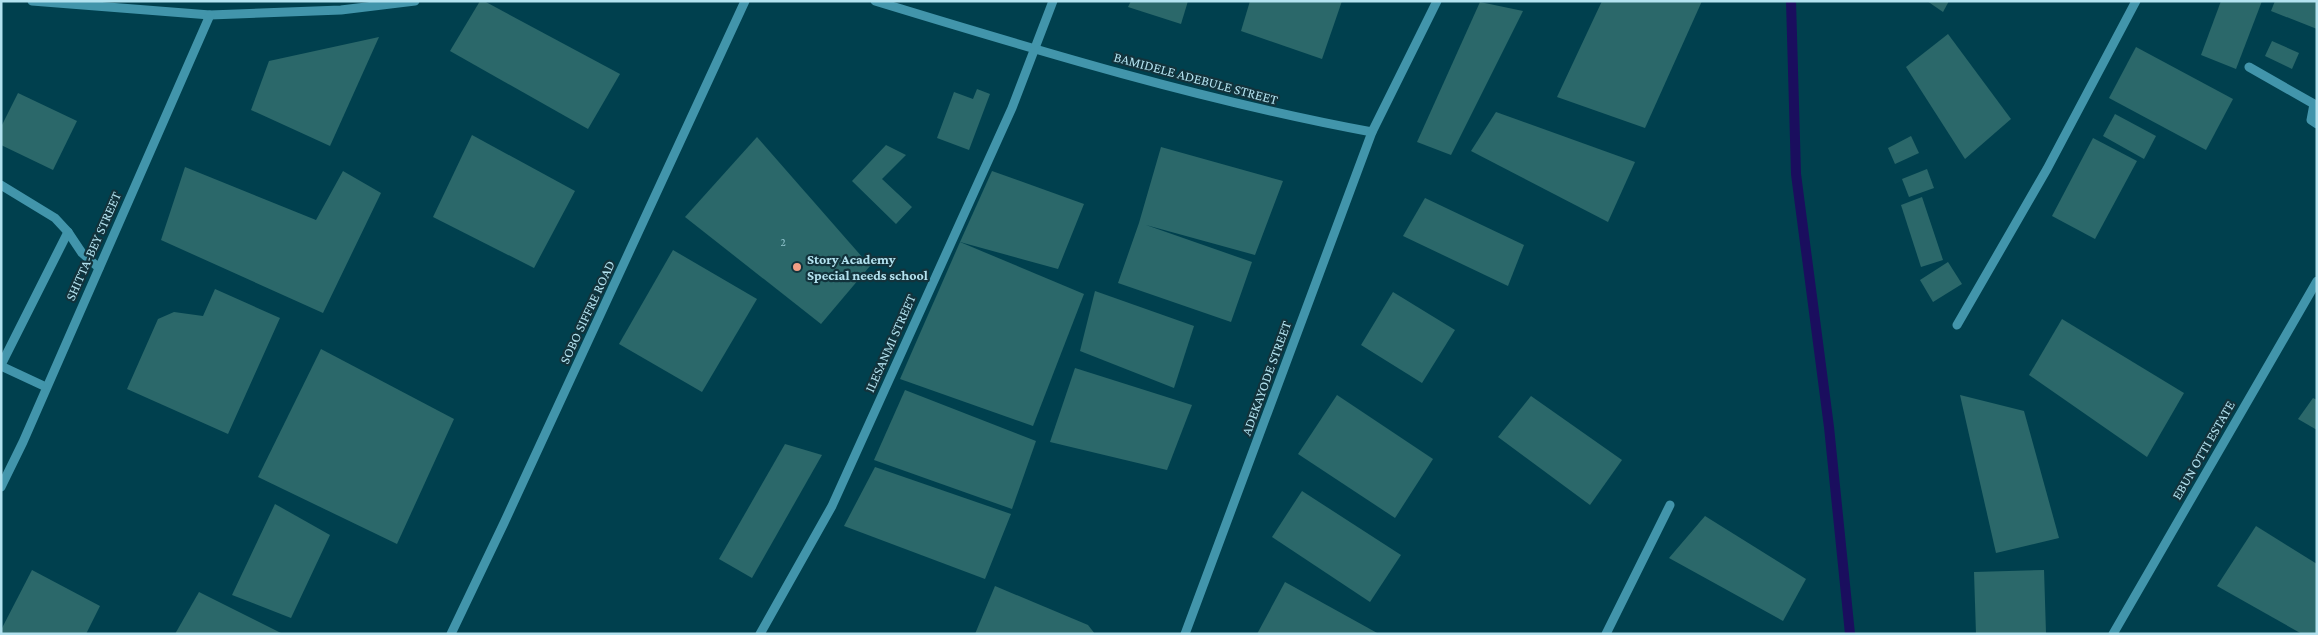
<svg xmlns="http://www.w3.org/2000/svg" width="2318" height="635" font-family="'Crimson Pro',serif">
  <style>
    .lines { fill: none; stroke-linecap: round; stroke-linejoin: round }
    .stream { stroke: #1a0e5e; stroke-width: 10 }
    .building { fill: #2b686a }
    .minor { stroke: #4295ab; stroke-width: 9 }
    .poi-dot { fill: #f39f85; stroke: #12333c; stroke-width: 2 }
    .labels { text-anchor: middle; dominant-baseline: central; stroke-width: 4.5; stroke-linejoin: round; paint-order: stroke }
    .number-label { font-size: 11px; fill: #91c4ce }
    .street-label { font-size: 14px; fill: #b3e2ef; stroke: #12333c }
    .poi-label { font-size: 14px; font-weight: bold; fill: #b3e2ef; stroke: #12333c; text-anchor: start }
  </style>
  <rect width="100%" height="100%" fill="#00404e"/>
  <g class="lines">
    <polyline class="stream" points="1791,1 1796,174 1829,427 1850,634"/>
  </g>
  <g class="building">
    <polygon points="480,1 484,1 620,74 588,129 450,51"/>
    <polygon points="1131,1 1188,1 1181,24 1128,7"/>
    <polygon points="1250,1 1342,1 1322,59 1241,31"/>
    <polygon points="1602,1 1702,1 1645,128 1557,97"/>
    <polygon points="1927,1 1949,1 1943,12"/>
    <polygon points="2221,1 2262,1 2236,69 2201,55"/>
    <polygon points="2275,1 2317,1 2317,29 2271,11"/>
    <polygon points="1480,2 1523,11 1451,155 1417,142"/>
    <polygon points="1948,34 2011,119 1965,159 1906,67"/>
    <polygon points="379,37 330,146 251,110 269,61"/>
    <polygon points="2272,41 2299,53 2292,69 2265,56"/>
    <polygon points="2136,47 2233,99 2206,150 2109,98"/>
    <polygon points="977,89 990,94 969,150 937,138 954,92 973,99"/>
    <polygon points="18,93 77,121 53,170 1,145 1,127"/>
    <polygon points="1496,112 1635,162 1608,222 1471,151"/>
    <polygon points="2115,114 2156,136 2144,159 2103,136"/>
    <polygon points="472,135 575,191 534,268 433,217"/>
    <polygon points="1911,136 1919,153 1895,164 1888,148"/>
    <polygon points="757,137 870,266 821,324 685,217"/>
    <polygon points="2093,138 2137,161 2095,239 2052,216"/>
    <polygon points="886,145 906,155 882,179 912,207 896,224 852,181"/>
    <polygon points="1161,147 1283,181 1255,255 1146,225 1252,262 1231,322 1118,283 1139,223"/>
    <polygon points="185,167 316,220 343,171 381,193 323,313 161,240"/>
    <polygon points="1927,169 1934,188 1909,197 1902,179"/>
    <polygon points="992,171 1084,204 1058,269 960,242"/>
    <polygon points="1922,197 1943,260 1921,267 1901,205"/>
    <polygon points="1425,198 1524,245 1508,286 1403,236"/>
    <polygon points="960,242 1084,294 1033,426 900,379"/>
    <polygon points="673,250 757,299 702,392 619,344"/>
    <polygon points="1948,262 1962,284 1933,302 1920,280"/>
    <polygon points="215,289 280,318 228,434 127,389 158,319 174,312 203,316"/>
    <polygon points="1095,291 1194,326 1174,388 1080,351"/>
    <polygon points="1393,292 1455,330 1422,383 1361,345"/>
    <polygon points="2062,319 2184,393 2147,457 2029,375"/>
    <polygon points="321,349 454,419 397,544 258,477"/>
    <polygon points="1075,368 1192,405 1167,470 1050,442"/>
    <polygon points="905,390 1036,441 1012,509 874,460"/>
    <polygon points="1337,395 1433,459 1395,518 1298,454"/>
    <polygon points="1960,395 2024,411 2059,538 1996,553"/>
    <polygon points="1531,396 1622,460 1590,505 1498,437"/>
    <polygon points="2313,398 2317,400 2317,430 2298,419"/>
    <polygon points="785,444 822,455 752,578 719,559"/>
    <polygon points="875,467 1011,514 985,579 844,526"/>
    <polygon points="1302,491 1401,555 1370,602 1272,537"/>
    <polygon points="275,504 330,535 291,618 232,595"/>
    <polygon points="1705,516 1806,579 1783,621 1669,558"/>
    <polygon points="2256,526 2317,564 2317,634 2302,634 2217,586"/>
    <polygon points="32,570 100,606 86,634 1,634 1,630"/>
    <polygon points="2044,570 2046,634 1976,634 1974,572"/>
    <polygon points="1285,582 1379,634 1257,634"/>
    <polygon points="995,586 1088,625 1095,634 975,634"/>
    <polygon points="199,592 283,634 175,634"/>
  </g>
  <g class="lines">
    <g class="minor">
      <polyline points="32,1 210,15 341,10 415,1"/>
      <path d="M875,1C1039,51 1204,101 1372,132L1437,1"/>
      <polyline points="2249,67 2314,104 2311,120 2317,124"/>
      <polyline points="1,185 55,218 68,232 82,253 99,268"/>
      <polyline points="1957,325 2047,169 2136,1"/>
      <polyline points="1,365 68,232"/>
      <polyline points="1,366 46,387"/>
      <polyline points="1,487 23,442 210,15"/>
      <polyline points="451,634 504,523 745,1"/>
      <polyline points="760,634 832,506 1012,108 1053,1"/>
      <polyline points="1185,634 1372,132"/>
      <polyline points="1606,634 1670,505"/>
      <polyline points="2113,634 2317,281"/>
    </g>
  </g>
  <circle class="poi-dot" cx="797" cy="267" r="5"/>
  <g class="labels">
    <g class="number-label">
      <text x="783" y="242">2</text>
    </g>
    <g class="street-label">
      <text transform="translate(1196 78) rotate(15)">BAMIDELE ADEBULE STREET</text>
      <text transform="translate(93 246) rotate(-66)">SHITTA-BEY STREET</text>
      <text transform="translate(587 312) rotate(-65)">SOBO SIFFRE ROAD</text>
      <text transform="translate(890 343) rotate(-66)">ILESANMI STREET</text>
      <text transform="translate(1266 378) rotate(-70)">ADEKAYODE STREET</text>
      <text transform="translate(2203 450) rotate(-60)">EBUN OTTI ESTATE</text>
    </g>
    <g class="poi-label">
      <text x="807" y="259">Story Academy<tspan x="807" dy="16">Special needs school</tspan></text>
    </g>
  </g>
  <rect width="2318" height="635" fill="none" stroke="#b3e2ef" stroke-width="5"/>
</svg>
